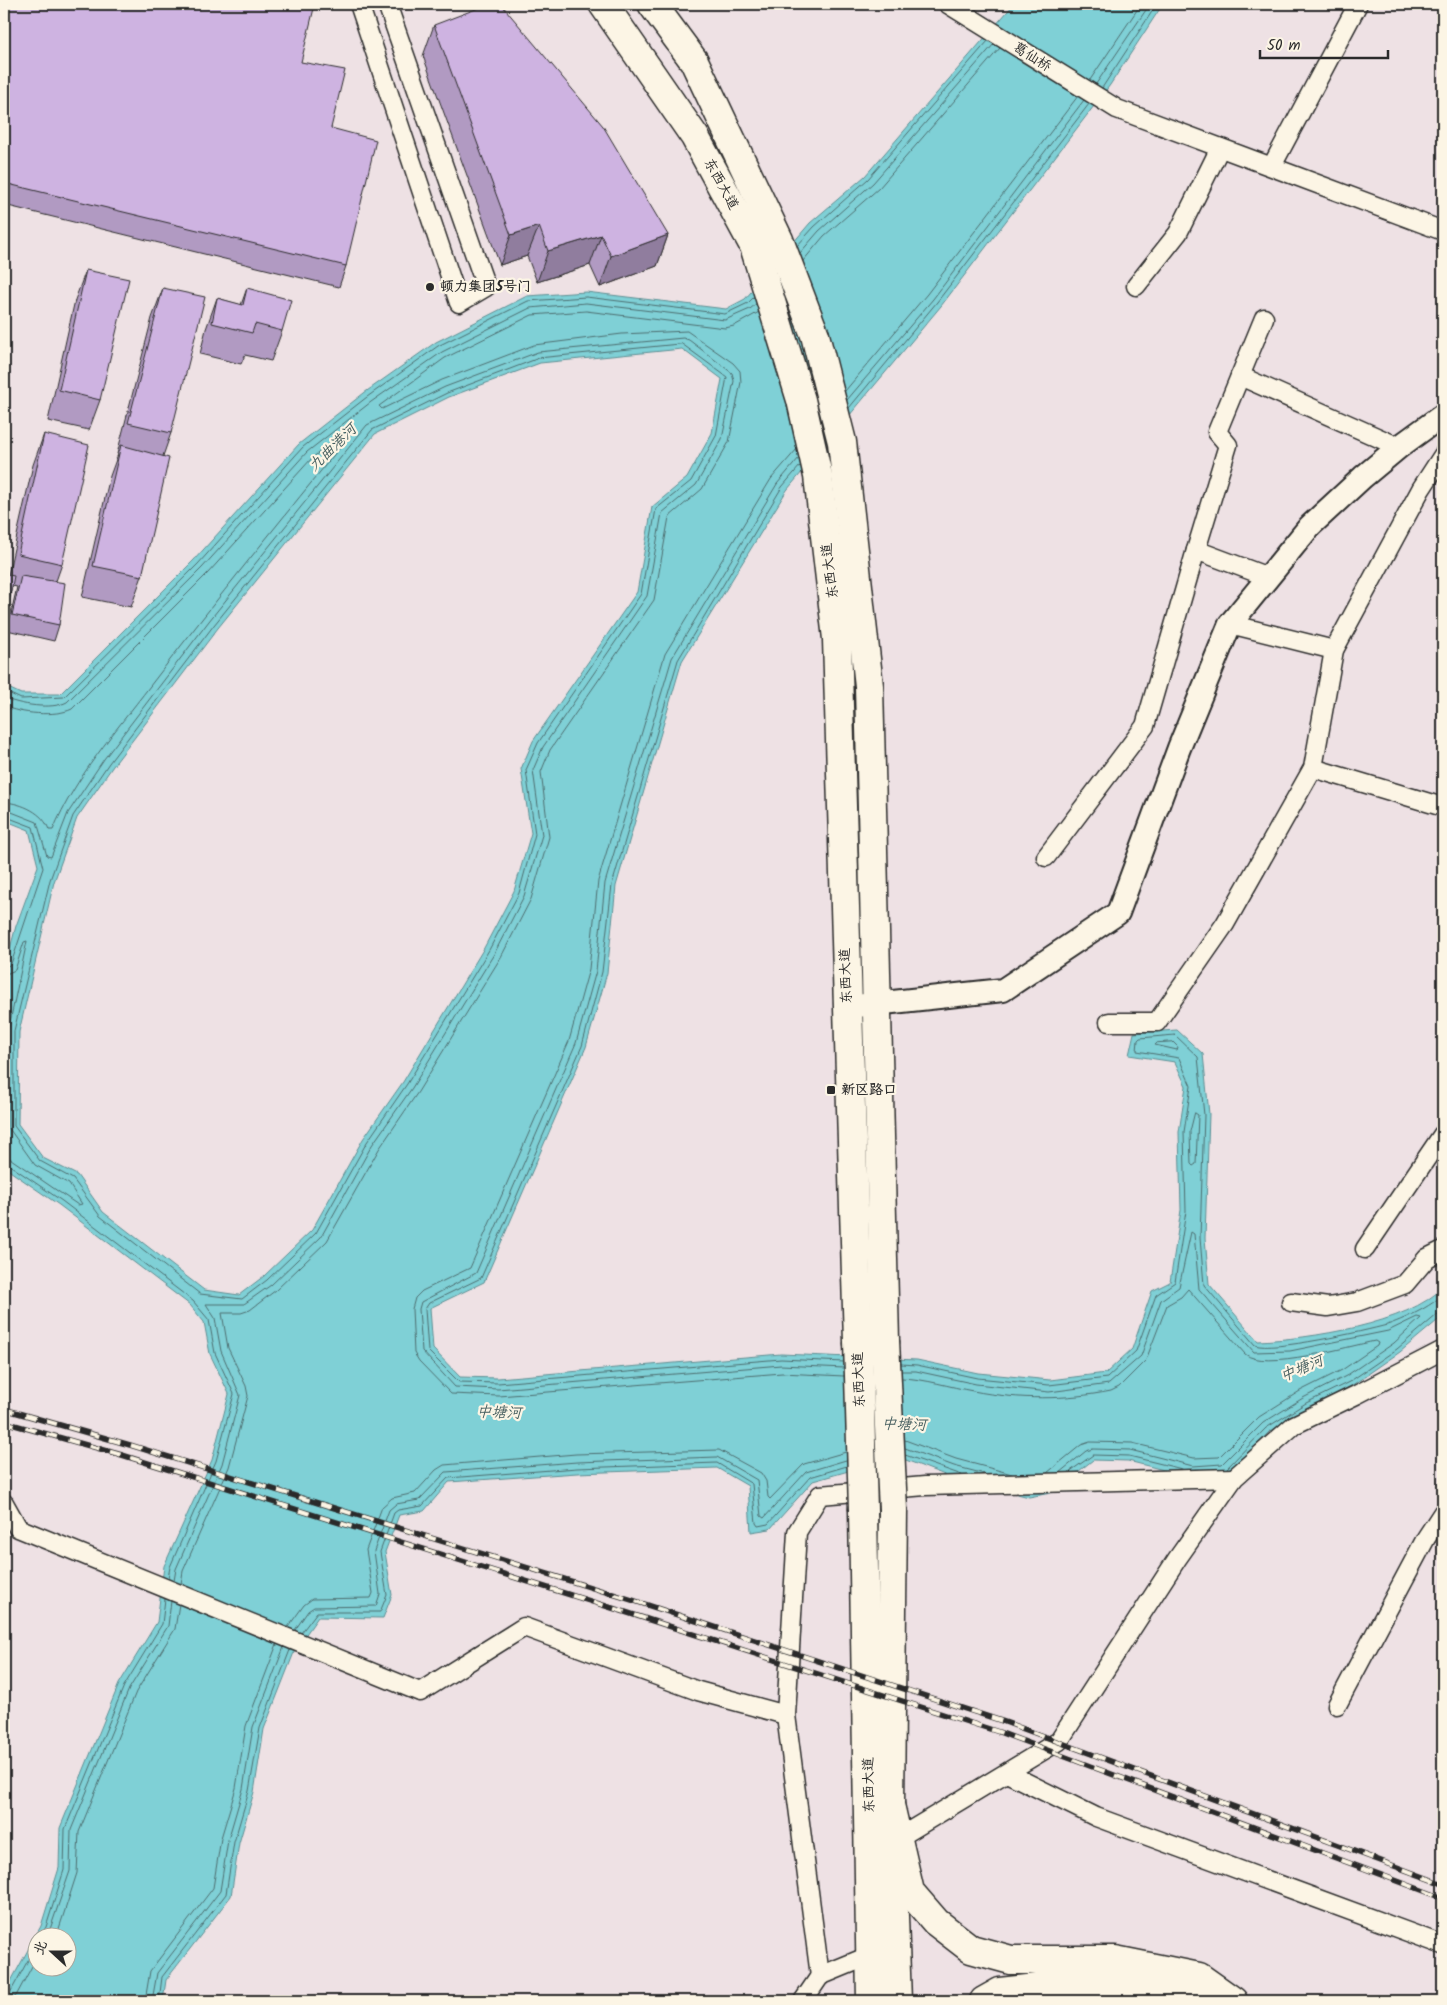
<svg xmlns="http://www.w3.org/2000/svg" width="1447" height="2005" font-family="Kalam,'LXGW WenKai TC',sans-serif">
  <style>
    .water { fill: #7fd0d6; stroke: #5d8e92; fill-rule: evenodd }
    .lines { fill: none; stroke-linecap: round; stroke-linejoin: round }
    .shore { stroke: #4d6d6f; stroke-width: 1 }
    .minor-casing { stroke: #2b2b2b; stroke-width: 21 }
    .tertiary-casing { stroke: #2b2b2b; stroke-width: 26 }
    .primary-casing { stroke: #2b2b2b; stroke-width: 31 }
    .trunk-casing { stroke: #2b2b2b; stroke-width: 31 }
    .motorway-casing { stroke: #2b2b2b; stroke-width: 31 }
    .minor { stroke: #fcf5e5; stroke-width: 18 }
    .tertiary { stroke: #fcf5e5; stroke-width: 22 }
    .primary { stroke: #fcf5e5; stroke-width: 28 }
    .trunk { stroke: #fcf5e5; stroke-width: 28 }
    .motorway { stroke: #fcf5e5; stroke-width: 28 }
    .rail-casing { stroke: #2b2b2b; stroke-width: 5.5 }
    .rail { stroke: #fcf5e5; stroke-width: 4; stroke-dasharray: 11; stroke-linecap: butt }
    .primary-bridge-casing { stroke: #2b2b2b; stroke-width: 31; stroke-linecap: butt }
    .primary-bridge { stroke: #fcf5e5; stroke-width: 28 }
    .wall { fill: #b19ac2; stroke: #2b2b2b }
    .shaded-wall { fill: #907d9e; stroke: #2b2b2b }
    .building { fill: #ceb3e1; stroke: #2b2b2b }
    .poi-dot { fill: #2b2b2b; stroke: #fcf5e5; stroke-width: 2 }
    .labels { text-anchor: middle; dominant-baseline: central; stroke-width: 4.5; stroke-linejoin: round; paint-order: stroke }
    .street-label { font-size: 14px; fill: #2b2b2b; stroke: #fcf5e5 }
    .poi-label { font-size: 14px; font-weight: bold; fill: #2b2b2b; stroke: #fcf5e5; text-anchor: start }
    .water-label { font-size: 15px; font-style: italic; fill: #445d5e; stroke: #fcf5e5 }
  </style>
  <rect width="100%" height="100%" fill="#eee1e4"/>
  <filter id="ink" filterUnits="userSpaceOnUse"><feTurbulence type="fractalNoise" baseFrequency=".02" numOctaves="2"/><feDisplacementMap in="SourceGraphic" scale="10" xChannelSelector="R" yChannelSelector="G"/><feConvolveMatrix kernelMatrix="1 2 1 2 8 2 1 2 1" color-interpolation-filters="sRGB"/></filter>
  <g filter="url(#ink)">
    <path class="water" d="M1014,4H1163L1110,85L941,306L787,490L682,661L616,886L607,973L586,1047L484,1282L430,1308L433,1349L460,1377L498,1378L781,1354L917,1360L978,1373L1050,1380L1106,1373L1132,1349L1152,1291L1170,1282L1181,1210L1179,1132L1186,1086L1175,1062L1129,1055L1134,1033L1177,1030L1203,1054L1209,1114L1205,1238L1209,1284L1258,1341C1308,1339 1409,1324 1443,1287V1316L1400,1352L1351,1386L1309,1408L1269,1432L1227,1476L1192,1477L1128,1461L1093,1460L1051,1493L1029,1497L950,1477L898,1457L813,1481L770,1529L751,1532L748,1486L717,1468L577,1473L449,1482L424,1511L399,1515L385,1552L392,1595L383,1618L318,1617L295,1650L264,1729L254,1792L239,1843L231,1896L166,1980L163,2001H4V1994L41,1926L59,1868L60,1828L119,1684L157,1622L164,1566L212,1460L229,1394L210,1354L204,1322L190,1305L59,1205L4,1167V971L16,926L38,866L29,830L4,820V686L21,694H60L194,560L299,444L364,393L436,342L527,296L586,292L726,309L745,299L810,223L865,176ZM682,349L722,379L712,433L687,478L652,507L637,592L533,741L521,769L531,833L514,891L484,948L403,1082L363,1139L312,1230L264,1276L239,1295L204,1290L103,1212L77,1175L43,1158L18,1124L19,1032L54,882L77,818L113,766L218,628L375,434L449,397L540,363ZM38,1938H68V1968H38Z"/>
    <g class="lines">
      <g class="shore">
        <polyline points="1090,80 1141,4"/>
        <polyline points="1096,84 1150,4"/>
        <polyline points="1102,88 1157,4"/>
        <polyline points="797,246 814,227 868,179 988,41"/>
        <polyline points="800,253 819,231 873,183 994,44"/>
        <polyline points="803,261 824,236 879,188 1000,48"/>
        <polygon points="682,344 727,377 716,436 691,481 656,509 641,594 538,743 526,770 535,834 519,893 489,950 407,1084 367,1142 316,1233 267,1280 242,1299 200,1294 100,1216 73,1179 40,1161 14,1126 14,1031 50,880 73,816 109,763 214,625 372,430 447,393 539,358"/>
        <polyline points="845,391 927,294 1078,96"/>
        <polyline points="847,400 933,299 1084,100"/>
        <polyline points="849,408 937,302 1089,104"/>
        <polyline points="797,449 771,479 665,654 598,881 589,969 569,1041 470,1268 422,1291 415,1298 412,1309 414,1353 419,1361 451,1394 499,1396 782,1373 844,1376"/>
        <polyline points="799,458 777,484 672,658 605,883 596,971 576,1043 476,1273 421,1302 419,1309 422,1351 455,1387 498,1389 781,1365 844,1368"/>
        <polyline points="800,466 782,487 678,660 612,885 602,972 582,1046 481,1278 429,1303 425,1309 428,1351 459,1382 498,1383 781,1359 844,1362"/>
        <polyline points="4,691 21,699 64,697 198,564 303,447 367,397 438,346 528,301 586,297 725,314 748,303 754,297"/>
        <path d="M4,698C19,705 52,710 67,702L202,568L307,452L371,402L442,352L530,308L586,303L725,320L750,309L756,304"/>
        <path d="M4,706C19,714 56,717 72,709L208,573L312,458L347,430L351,431V434C283,517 215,601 150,686C115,732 75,777 53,830H49C44,813 22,803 4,802"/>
        <polyline points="4,809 37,822 47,856 51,857 68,813 104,759 209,621 367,425 445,387 538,352 683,338 689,340 732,373 734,381 722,439 696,485 662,513 647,596 543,747 533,770 542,835 524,896 494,954 412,1088 372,1145 321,1237 271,1285 244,1304 206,1304 215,1318 221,1351 240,1395 222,1464 176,1569 174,1581"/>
        <polyline points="4,816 33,827 43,868 11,964 4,968"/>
        <polyline points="4,975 15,970 24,942 27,941 8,1032 8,1127 35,1165 69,1184 82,1204 78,1205 11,1159 4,1157"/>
        <polygon points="1173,1042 1178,1047 1177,1050 1155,1045 1157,1043"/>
        <polygon points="1195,1113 1198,1115 1196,1164 1193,1166 1191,1164 1190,1132"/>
        <polyline points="4,1163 8,1164 62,1201 193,1301 209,1320 215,1353 234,1394 216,1461 170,1567 168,1578"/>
        <path d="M901,1364L917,1365L977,1378L1049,1385L1107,1378L1136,1351L1156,1295L1175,1282L1186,1211L1184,1132L1191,1086L1179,1058L1137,1051L1138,1040L1140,1038L1175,1035L1198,1057L1204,1115L1200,1238L1204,1285L1255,1345C1272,1352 1365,1331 1387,1325C1402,1320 1433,1306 1443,1294"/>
        <polyline points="901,1371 916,1371 976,1384 1049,1392 1109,1384 1141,1356 1161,1300 1179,1287 1191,1232 1194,1234 1199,1289 1254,1352 1290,1351 1388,1331 1417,1317 1421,1318 1394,1343 1346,1376 1303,1398 1263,1423 1222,1464 1193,1466 1130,1450 1093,1449 1086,1451 1059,1473"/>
        <path d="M902,1378C926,1379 950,1387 973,1391C1019,1400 1066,1400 1111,1391L1119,1387L1146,1360L1167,1305L1181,1297L1188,1289L1245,1354C1264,1371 1349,1346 1375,1341L1378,1343L1377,1346L1342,1370L1300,1391L1259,1417L1219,1457L1194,1458L1132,1443L1090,1442L1081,1445L1047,1473"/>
        <polyline points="905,1440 956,1459 1012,1474"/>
        <polyline points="905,1448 954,1466 985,1474"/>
        <polyline points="905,1455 962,1475"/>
        <polyline points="1227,1468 1266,1428 1306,1403 1349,1382 1397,1349 1438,1314 1443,1313"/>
        <polyline points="1069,1472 1093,1455 1129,1456 1182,1469"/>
        <polyline points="181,1584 183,1571 229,1467 248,1396 246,1386 228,1348 222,1313 241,1313 250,1310 276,1290 327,1241 379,1149 418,1092 501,957 531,899 549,837 541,772 550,750 654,600 669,517 702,489 729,442 741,382 740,371 733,363 687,331 622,334 534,345 442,380 382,409 379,406 445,358 532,315 586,311 725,328 734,326 759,312"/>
        <polyline points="288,1627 304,1605 312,1599 371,1598 373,1593 366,1550 382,1507 392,1498 415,1493 436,1470 444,1465 576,1454 719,1450 761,1473 766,1481 768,1497 770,1499 804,1464 846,1452"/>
        <polyline points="295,1630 308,1611 314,1607 376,1606 380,1594 374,1551 389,1510 396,1504 419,1500 446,1472 577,1462 717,1457 757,1480 761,1516 764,1518 806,1472 846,1460"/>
        <polyline points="301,1633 317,1612 380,1612 387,1595 380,1552 394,1513 398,1510 422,1506 448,1478 577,1468 717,1463 752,1484 756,1523 758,1526 768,1524 810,1477 847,1466"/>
        <polyline points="40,1938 46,1927 64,1870 65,1829 124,1686 162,1624 165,1599"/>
        <polyline points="47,1938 70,1871 71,1830 129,1689 168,1626 171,1601"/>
        <polyline points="56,1938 77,1873 79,1832 136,1692 175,1629 179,1604"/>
        <polyline points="4,1995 10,1993 38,1942"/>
        <polyline points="9,2001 16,1996 38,1955"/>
        <polyline points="145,2001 150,1971 213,1888 221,1838 236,1788 246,1726 277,1644"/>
        <polyline points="152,2001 157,1973 220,1891 228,1840 243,1789 253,1727 284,1647"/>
        <polyline points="159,2001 162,1977 226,1894 234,1842 249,1791 260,1728 290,1650"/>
      </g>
      <defs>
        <g id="minor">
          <polyline points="359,4 459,303 486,287 387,4"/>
          <polyline points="948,4 1117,109 1443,231"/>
          <polyline points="1272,166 1358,4"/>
          <polyline points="1136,286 1178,233 1220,148"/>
          <polyline points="1264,318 1217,432 1228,445 1196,550 1268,577"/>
          <polyline points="1240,376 1399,447"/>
          <polyline points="1230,624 1334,650"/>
          <polyline points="1313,768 1443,807"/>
          <polyline points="1046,857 1145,726 1196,550"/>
          <polyline points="1109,1022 1157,1022 1225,924 1313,768 1334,650 1421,489 1443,455"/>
          <polyline points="1365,1249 1443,1134"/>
          <polyline points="1291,1302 1328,1307 1357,1302 1405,1284 1427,1258 1443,1250"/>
          <polyline points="4,1503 18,1528 420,1692 524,1627 698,1691 786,1715"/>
          <polyline points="1337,1705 1426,1538 1443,1512"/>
          <polyline points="1007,1773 1096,1817 1443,1945"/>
          <polyline points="898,1838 1059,1741 1177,1559 1234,1478 1294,1425 1356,1395 1443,1350"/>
          <polyline points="820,1976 786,1715 797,1532 820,1495 925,1486 1234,1478"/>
          <polyline points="803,2001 820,1976 871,1955"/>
        </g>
        <polyline id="tertiary" points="847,1007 1003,990 1118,913 1179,748 1230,624 1310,526 1363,477 1399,447 1443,415"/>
        <g id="primary">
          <polyline points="863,1510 871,2001"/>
          <polyline points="893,1510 890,1805 897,2001"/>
        </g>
        <g id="trunk">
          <polyline points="603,4 695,137 754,246 801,400 818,476 837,639 858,1342"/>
          <polyline points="652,4 694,61 779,240 815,335 842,442 869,686 885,1341"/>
        </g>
        <g id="motorway">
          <polyline points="890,1805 910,1892 936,1922 971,1949 1011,1960 1115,1960 1199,1977 1233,2001"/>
          <polyline points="984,2001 1000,1992 1065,1985 1142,1986 1194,2001"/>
        </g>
      </defs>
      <use href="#minor" class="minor-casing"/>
      <use href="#tertiary" class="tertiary-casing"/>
      <use href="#primary" class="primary-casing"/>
      <use href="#trunk" class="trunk-casing"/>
      <use href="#motorway" class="motorway-casing"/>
      <use href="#minor" class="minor"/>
      <use href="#tertiary" class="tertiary"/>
      <use href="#primary" class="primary"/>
      <use href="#trunk" class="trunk"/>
      <use href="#motorway" class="motorway"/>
      <defs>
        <g id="rail">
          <polyline points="4,1409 130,1445 632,1600 1005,1722 1443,1884"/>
          <polyline points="4,1422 122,1455 625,1612 999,1732 1443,1898"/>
        </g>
      </defs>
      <use href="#rail" class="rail-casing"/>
      <use href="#rail" class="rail"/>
      <defs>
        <g id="primary-bridge">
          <polyline points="885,1341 893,1510"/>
          <polyline points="858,1342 863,1510"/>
        </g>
      </defs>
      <use href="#primary-bridge" class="primary-bridge-casing"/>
      <use href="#primary-bridge" class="primary-bridge"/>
    </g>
    <g class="wall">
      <polygon points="4,4 301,62 331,128 346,266 339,287 4,205"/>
      <polygon points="434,25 668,235 657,266 600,287 590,265 537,282 527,256 500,265 423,56"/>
      <polygon points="86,270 100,400 89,430 48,421 75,300"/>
      <polygon points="163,288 171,433 163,456 142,576 131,607 82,597 110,476 118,454 117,454 152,318"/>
      <polygon points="247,288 282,331 271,361 245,355 241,364 200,354 206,329 217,298 241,305"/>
      <polygon points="44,434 62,564 56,581 59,625 54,641 7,630 17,587 12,586 4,625 4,574 8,575 33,465"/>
    </g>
    <g class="shaded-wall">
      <polygon points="539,226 527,256 500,265 511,235"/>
      <polygon points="601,235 590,265 537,282 548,251"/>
      <polygon points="668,235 657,266 600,287 611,256"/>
    </g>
    <g class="building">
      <polygon points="4,4 315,4 301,62 345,70 331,128 376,140 346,266 4,183"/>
      <polygon points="489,4 501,4 603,126 668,235 611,256 601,235 548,251 539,226 511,235 434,25"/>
      <polygon points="86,270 129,279 100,400 59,390"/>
      <polygon points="163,288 205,297 171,433 128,423"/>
      <polygon points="247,288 291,300 282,331 255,324 252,333 212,323 217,298 243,305"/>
      <polygon points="44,434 89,445 62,564 18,554"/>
      <polygon points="121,445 169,458 142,576 93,566"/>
      <polygon points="4,574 14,576 5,622 4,622"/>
      <polygon points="21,576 65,583 59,625 12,615"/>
    </g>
  </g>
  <g class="poi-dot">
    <circle cx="430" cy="287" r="5"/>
    <rect x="826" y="1085" width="10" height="10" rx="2.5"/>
  </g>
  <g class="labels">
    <g class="street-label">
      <text transform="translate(1032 57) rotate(32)">葛仙桥</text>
      <text transform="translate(721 184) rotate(61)">东西大道</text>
      <text transform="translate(830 571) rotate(-97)">东西大道</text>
      <text transform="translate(846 976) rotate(-92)">东西大道</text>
      <text transform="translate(859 1380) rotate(-92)">东西大道</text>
      <text transform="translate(869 1785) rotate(-91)">东西大道</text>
    </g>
    <g class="poi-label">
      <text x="440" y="287">顿力集团5号门</text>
      <text x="841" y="1090">新区路口</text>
    </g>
    <g class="water-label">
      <text transform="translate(333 448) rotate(-44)">九曲港河</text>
      <text transform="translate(1302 1369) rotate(-23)">中塘河</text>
      <text transform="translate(499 1413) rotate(2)">中塘河</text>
      <text transform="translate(904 1425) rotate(2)">中塘河</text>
    </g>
  </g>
  <rect width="1447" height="2005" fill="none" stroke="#fcf5e5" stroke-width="20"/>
  <rect x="10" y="10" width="1427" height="1985" fill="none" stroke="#2b2b2b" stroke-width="2" filter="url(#ink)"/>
  <g transform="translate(52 1952) rotate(291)"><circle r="24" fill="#fcf5e5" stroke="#a8a49b"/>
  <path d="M0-4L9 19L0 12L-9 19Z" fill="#2b2b2b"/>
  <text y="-8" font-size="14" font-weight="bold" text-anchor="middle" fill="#2b2b2b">北</text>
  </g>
  <path d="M1260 50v8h128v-8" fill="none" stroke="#2b2b2b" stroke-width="2.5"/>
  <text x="1267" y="50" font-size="15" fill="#2b2b2b" stroke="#fcf5e5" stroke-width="4" paint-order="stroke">50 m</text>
</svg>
